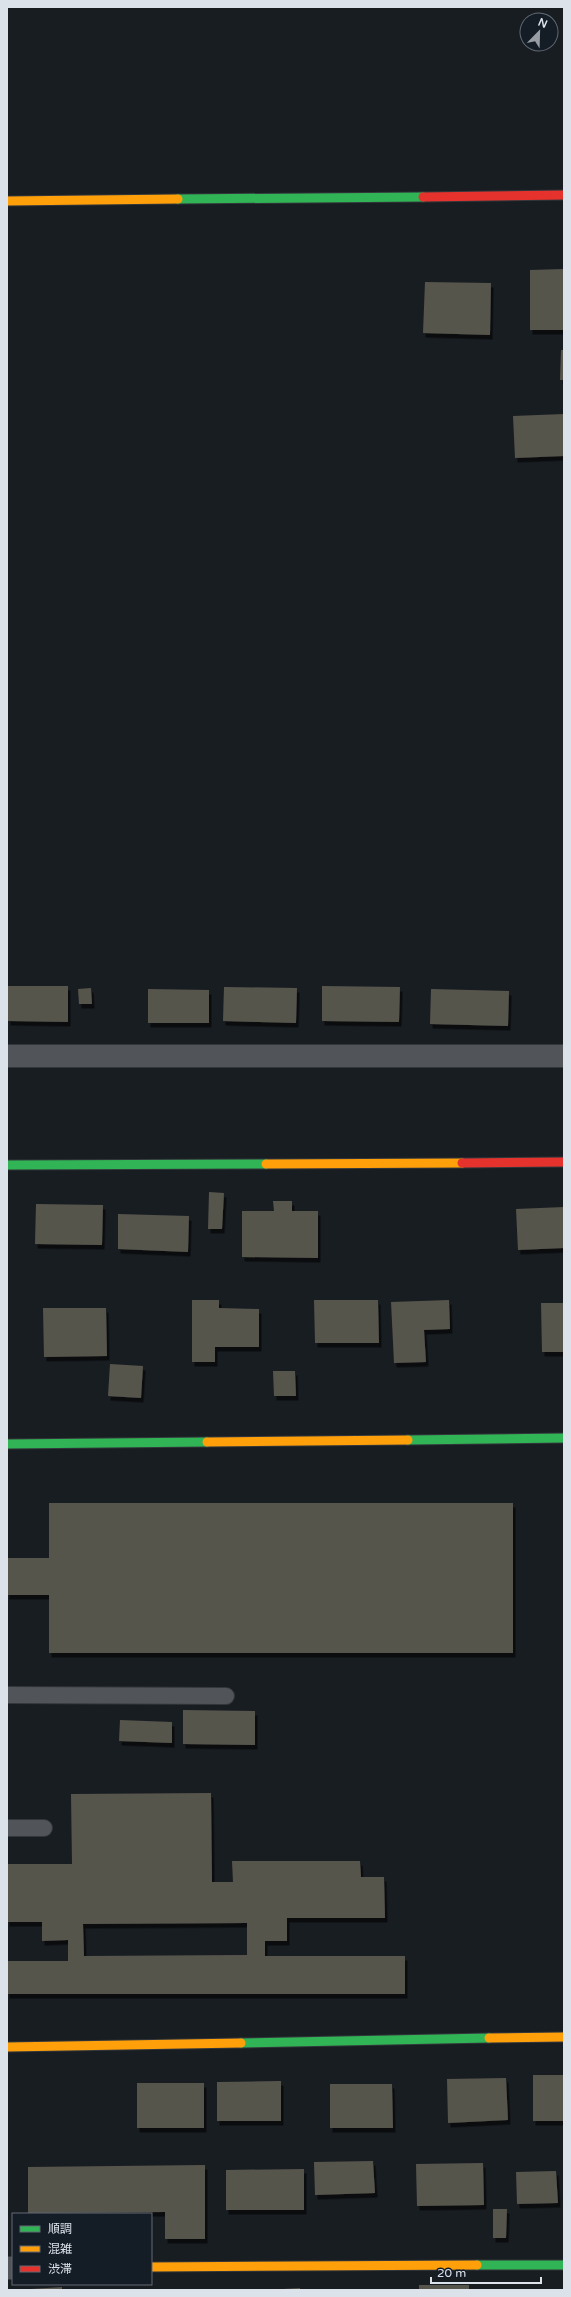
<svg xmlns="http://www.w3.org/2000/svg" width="571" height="2297" font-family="'Varela Round','Noto Sans JP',sans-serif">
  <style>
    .building { fill: #57544c; fill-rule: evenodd; filter: url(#shadow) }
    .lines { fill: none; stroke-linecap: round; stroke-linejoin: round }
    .lane-casing { stroke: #33373b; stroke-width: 18 }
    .street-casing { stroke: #33373b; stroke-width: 24 }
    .fast-casing { stroke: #33373b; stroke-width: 11 }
    .slow-casing { stroke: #33373b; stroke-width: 11 }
    .jam-casing { stroke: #33373b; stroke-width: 11 }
    .lane { stroke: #515559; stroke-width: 16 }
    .street { stroke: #515559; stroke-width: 22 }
    .fast { stroke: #30b455; stroke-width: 9 }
    .slow { stroke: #ff9f0a; stroke-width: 9 }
    .jam { stroke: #e5322d; stroke-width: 9 }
  </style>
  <defs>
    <filter id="shadow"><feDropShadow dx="2.5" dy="4.5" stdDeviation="0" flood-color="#0009"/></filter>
  </defs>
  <rect width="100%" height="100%" fill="#181d22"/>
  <g class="building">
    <polygon points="564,269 564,330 530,330 530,270"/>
    <polygon points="425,282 491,283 490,335 423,333"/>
    <polygon points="561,350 564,350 564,380 560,380"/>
    <polygon points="564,414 564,456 515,458 513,416"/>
    <polygon points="8,986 68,986 68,1022 8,1021"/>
    <polygon points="322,986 400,987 399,1022 322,1021"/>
    <polygon points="224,987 297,988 296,1023 223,1021"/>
    <polygon points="91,988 92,1004 79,1004 78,989"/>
    <polygon points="148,989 209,990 209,1023 148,1023"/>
    <polygon points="431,989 509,991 508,1026 430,1024"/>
    <polygon points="209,1192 224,1193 222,1229 208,1229"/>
    <polygon points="273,1201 292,1201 292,1211 318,1211 318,1258 242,1257 242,1211 274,1211"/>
    <polygon points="36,1204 103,1205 102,1245 35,1244"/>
    <polygon points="564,1207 564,1248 518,1250 516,1209"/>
    <polygon points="118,1214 189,1216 188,1252 118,1249"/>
    <polygon points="192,1300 219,1300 219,1308 259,1309 259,1347 215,1347 215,1362 192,1362"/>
    <polygon points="314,1300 378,1300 379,1343 315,1343"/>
    <polygon points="449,1300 450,1329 424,1330 426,1362 394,1363 391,1302"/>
    <polygon points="541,1303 564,1303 564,1352 542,1352"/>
    <polygon points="43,1308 106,1308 107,1356 44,1357"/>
    <polygon points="110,1364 143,1366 141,1398 108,1396"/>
    <polygon points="273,1371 295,1371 296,1396 274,1396"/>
    <polygon points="49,1503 513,1503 513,1653 49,1653 49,1595 7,1595 7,1558 49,1558"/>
    <polygon points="183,1710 255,1711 255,1745 183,1744"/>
    <polygon points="120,1720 172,1722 172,1743 119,1741"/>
    <path d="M211,1793L212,1882H233L232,1861H360L361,1877H384L385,1918H287V1941H265V1956H405V1994H7V1961H68V1940L42,1941V1922H7V1864H72L71,1794ZM247,1923V1955L84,1956L83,1924Z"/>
    <rect x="533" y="2075" width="31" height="46"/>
    <polygon points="506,2078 508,2120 448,2123 447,2079"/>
    <polygon points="281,2081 281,2121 217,2121 217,2082"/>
    <rect x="137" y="2083" width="67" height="45"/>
    <polygon points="330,2084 392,2084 393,2128 330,2128"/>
    <polygon points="373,2161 375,2193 315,2195 314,2162"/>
    <polygon points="483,2163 484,2205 417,2206 416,2164"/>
    <polygon points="205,2165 205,2239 165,2239 165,2212 28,2213 28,2167"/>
    <polygon points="304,2169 304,2210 226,2210 226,2170"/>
    <polygon points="556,2171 558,2203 517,2204 516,2172"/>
    <polygon points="493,2209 507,2209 506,2238 493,2238"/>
    <rect x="419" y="2285" width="50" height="5"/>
    <polygon points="62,2287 62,2290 31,2290 31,2289"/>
    <polygon points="300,2288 300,2290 283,2290 283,2289"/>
  </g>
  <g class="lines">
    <defs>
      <g id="lane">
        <polyline points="7,1695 226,1696"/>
        <polyline points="7,1828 44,1828"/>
      </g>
      <g id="street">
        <polyline points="7,1056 564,1056"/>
        <polyline points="7,2268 13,2268"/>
      </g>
      <g id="fast">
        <polyline points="178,199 423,197"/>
        <polyline points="7,1165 266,1164"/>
        <polyline points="408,1440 564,1438"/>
        <polyline points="7,1444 207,1442"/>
        <polyline points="241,2043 489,2038"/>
        <polyline points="477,2265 564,2265"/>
      </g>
      <g id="slow">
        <polyline points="7,201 178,199"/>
        <polyline points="266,1164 462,1163"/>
        <polyline points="207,1442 408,1440"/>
        <polyline points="489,2038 564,2037"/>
        <polyline points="7,2047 241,2043"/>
        <polyline points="151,2267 477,2265"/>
      </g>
      <g id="jam">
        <polyline points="423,197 564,195"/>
        <polyline points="462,1163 564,1162"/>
      </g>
    </defs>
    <use href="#lane" class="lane-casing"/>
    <use href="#street" class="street-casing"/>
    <use href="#fast" class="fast-casing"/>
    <use href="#slow" class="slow-casing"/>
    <use href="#jam" class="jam-casing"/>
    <use href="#lane" class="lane"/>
    <use href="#street" class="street"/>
    <use href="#fast" class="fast"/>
    <use href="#slow" class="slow"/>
    <use href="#jam" class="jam"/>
  </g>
  <rect width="571" height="2297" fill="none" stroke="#dce2e9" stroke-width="16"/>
  <rect x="12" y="2213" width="140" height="72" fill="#141c26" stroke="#646b74"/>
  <rect x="20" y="2226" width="20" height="6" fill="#30b455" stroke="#646b74"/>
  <text x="48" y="2233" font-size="12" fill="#dce2e9">順調</text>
  <rect x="20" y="2246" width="20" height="6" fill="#ff9f0a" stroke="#646b74"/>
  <text x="48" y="2253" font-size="12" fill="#dce2e9">混雑</text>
  <rect x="20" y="2266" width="20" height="6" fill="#e5322d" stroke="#646b74"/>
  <text x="48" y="2273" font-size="12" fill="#dce2e9">渋滞</text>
  <g transform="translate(539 32) rotate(23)"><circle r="19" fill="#141c26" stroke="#646b74"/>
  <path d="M0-3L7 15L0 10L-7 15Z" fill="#979da3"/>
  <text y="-6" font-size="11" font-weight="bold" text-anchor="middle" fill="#dce2e9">N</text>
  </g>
  <path d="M431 2277v6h110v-6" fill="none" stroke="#dce2e9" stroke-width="2"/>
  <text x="437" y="2277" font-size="12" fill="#dce2e9" stroke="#141c26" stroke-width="3" paint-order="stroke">20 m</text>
</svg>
